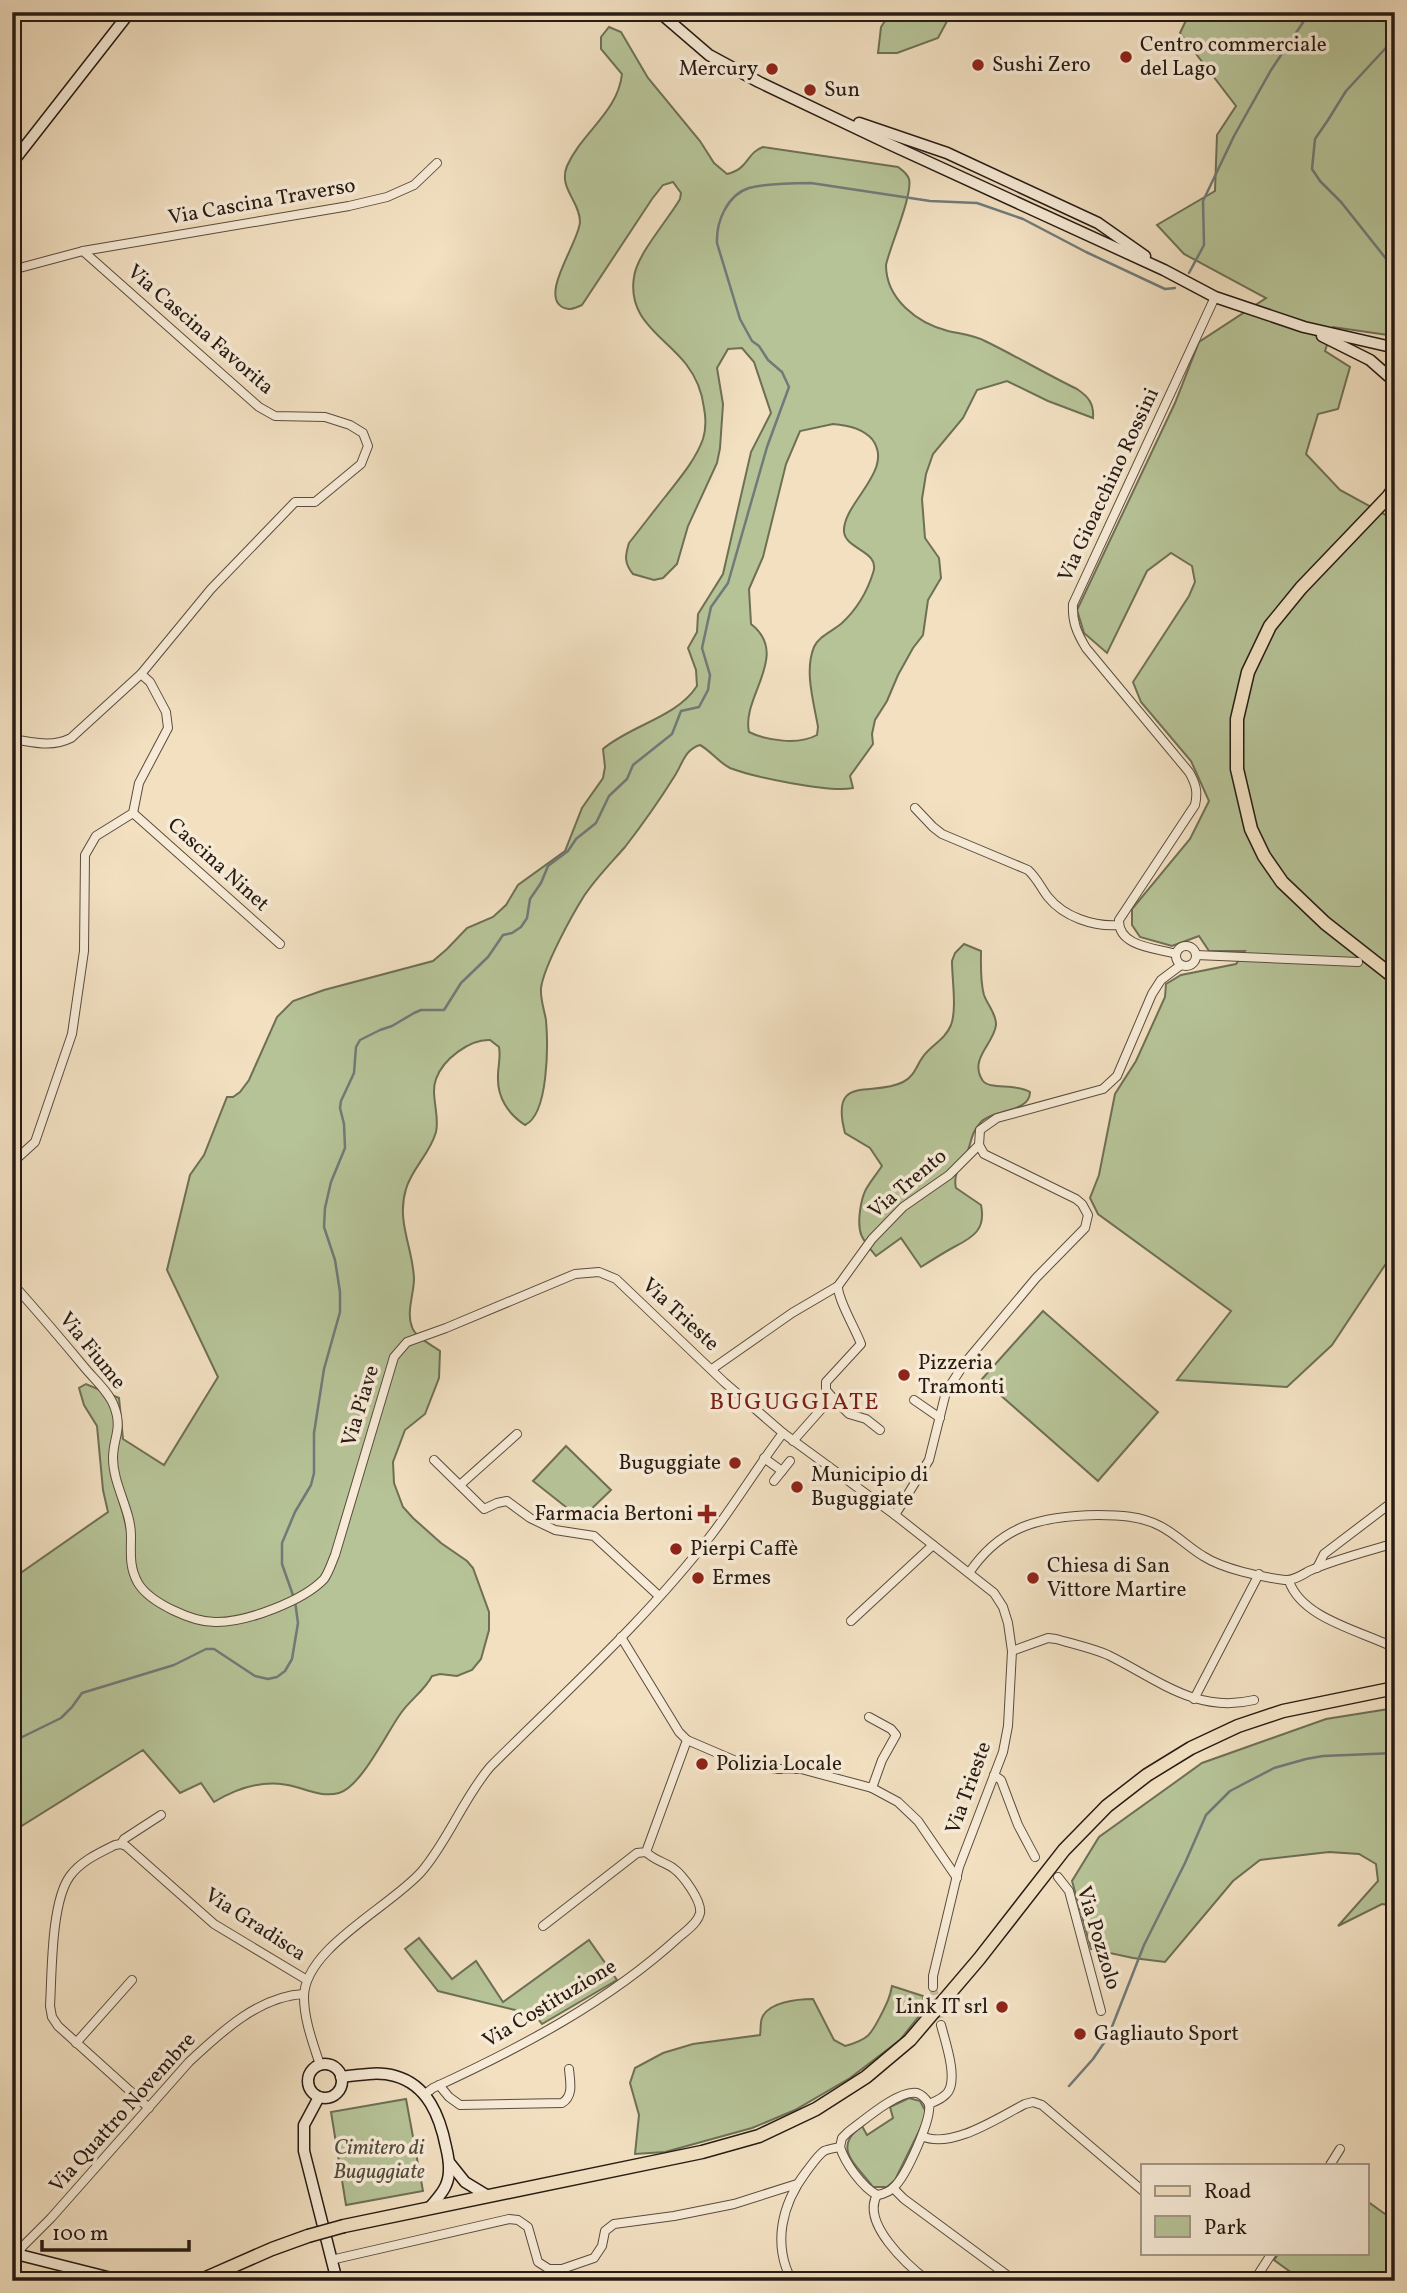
<svg xmlns="http://www.w3.org/2000/svg" width="1407" height="2293" font-family="Vollkorn,serif">
  <style>
    .green { fill: #b6c397; stroke: #6e6f55; stroke-width: 2; fill-rule: evenodd }
    .lines { fill: none; stroke-linecap: round; stroke-linejoin: round }
    .stream { stroke: #707a79; stroke-width: 2.5 }
    .street-tunnel { stroke: #c9b99e; stroke-width: 8; stroke-dasharray: 8 4; stroke-linecap: butt }
    .street-casing { stroke: #5a4c3e; stroke-width: 10 }
    .secondary-casing { stroke: #271b13; stroke-width: 13 }
    .primary-casing { stroke: #271b13; stroke-width: 15 }
    .street { stroke: #f7ebd7; stroke-width: 8 }
    .secondary { stroke: #f7ebd7; stroke-width: 10 }
    .primary { stroke: #f2e0c1; stroke-width: 12 }
    .primary-bridge-casing { stroke: #271b13; stroke-width: 15; stroke-linecap: butt }
    .primary-bridge { stroke: #f2e0c1; stroke-width: 12 }
    .poi-dot { fill: #8f2418; stroke: #f7ebd7; stroke-width: 2.5 }
    .labels { text-anchor: middle; dominant-baseline: central; stroke-width: 7; stroke-linejoin: round; paint-order: stroke }
    .poi-label { font-size: 21px; fill: #271b13; stroke: #f7ebd7; text-anchor: start }
    .street-label { font-size: 21px; fill: #271b13; stroke: #f7ebd7 }
    .park-label { font-size: 21px; font-style: italic; fill: #524d3b; stroke: #f7ebd7 }
    .quarter-label { font-size: 24px; letter-spacing: 2px; fill: #7a1f14; stroke: #f7ebd7 }
  </style>
  <rect width="100%" height="100%" fill="#f2e0c1"/>
  <filter id="stains"><feTurbulence type="fractalNoise" baseFrequency=".00286" numOctaves="4"/><feColorMatrix values="0 0 0 0 .2 0 0 0 0 .09 0 0 0 0 .02 0 0 0 .5 -.17"/></filter>
  <radialGradient id="worn" r=".72"><stop offset=".6" stop-color="#630" stop-opacity="0"/><stop offset="1" stop-color="#630" stop-opacity=".3"/></radialGradient>
  <g class="green">
    <polygon points="880,12 952,12 938,38 897,53 878,53 881,27 887,18"/>
    <polygon points="1190,12 1395,12 1395,336 1333,327 1325,351 1350,367 1338,409 1318,414 1306,454 1340,490 1395,520 1395,1250 1332,1345 1287,1387 1177,1380 1231,1311 1098,1214 1090,1198 1099,1175 1115,1094 1136,1061 1165,997 1166,984 1181,975 1236,964 1245,951 1209,951 1199,936 1172,946 1140,937 1132,925 1132,909 1190,839 1209,801 1191,761 1141,702 1133,682 1189,596 1195,582 1192,566 1171,553 1147,571 1107,653 1084,633 1077,610 1175,403 1199,342 1266,298 1184,254 1157,225 1215,191 1217,135 1236,106 1180,33"/>
    <path d="M609,27L621,32L648,78L700,141L714,163L727,174C749,169 746,153 763,147L898,167C902,170 907,173 909,179C913,195 890,246 886,265C886,299 917,323 948,331C961,334 973,335 985,341C1016,356 1046,374 1077,389C1089,397 1094,404 1093,418L1048,401L1007,381L977,390L963,418L933,454L926,474L922,499L925,538L939,558L941,578L928,600L923,635L913,648L898,675L887,701L875,720L872,734L873,744L850,776L853,788C830,793 753,777 730,768C718,762 711,751 700,745C685,749 682,765 674,777C659,801 642,825 625,847C611,863 596,878 584,896C572,915 544,966 541,988C540,998 544,1009 546,1020C548,1043 549,1114 525,1125C508,1114 497,1097 498,1076C498,1066 501,1057 499,1047L490,1040C470,1039 443,1059 436,1079C430,1095 440,1115 436,1132C430,1154 412,1168 406,1189C396,1221 413,1248 414,1279C414,1293 406,1313 412,1327C415,1337 432,1345 440,1351L439,1378L425,1414L405,1430L393,1462L394,1483L403,1507L413,1518L441,1543L467,1561L473,1568L489,1612V1630L481,1659L472,1670L457,1676L440,1674L432,1676C425,1690 410,1700 401,1713C387,1732 361,1787 339,1793C324,1797 310,1791 296,1787C267,1778 239,1787 214,1802L201,1783L180,1793L143,1750L12,1832V1579L108,1512L103,1490L97,1426L84,1405L79,1388L86,1384L119,1398L123,1439L164,1465L218,1377L167,1270L190,1175L204,1155L227,1097H233L240,1092L249,1080L277,1017L293,1001L324,990L433,961L447,949L467,928L493,917L506,905L518,885L565,851L582,808L603,778L605,767L603,749C631,725 676,718 697,686L696,670L688,648L697,632L698,614L723,574L751,452L771,413L754,362L742,348L728,349L717,368L723,404L720,448L717,463L688,526L677,564L663,578L654,580L633,574C624,563 625,556 629,543C641,528 653,512 665,497C679,479 695,461 703,439C706,429 706,418 704,408C702,391 696,377 686,364C664,336 627,320 634,277C637,254 668,220 680,199L681,193L673,182L663,185L652,199L582,305C575,308 569,311 562,307C540,294 579,242 580,222C580,201 558,188 567,166C582,132 618,112 622,74L601,49V37ZM833,424C847,425 862,428 872,439C896,470 842,503 844,532C846,550 881,551 873,573C867,592 857,609 842,623C833,631 819,636 814,647C804,671 814,703 818,727L817,735C799,745 767,741 749,732C741,697 791,655 751,624L749,589L763,557L786,464L800,431Z"/>
    <path d="M964,944L981,951C981,965 980,981 984,995C987,1004 997,1015 996,1025C994,1044 968,1059 983,1081C990,1090 1015,1083 1030,1092C1030,1113 993,1109 981,1122C969,1135 972,1145 965,1157C959,1167 953,1176 956,1188L981,1205C986,1229 974,1237 954,1247C943,1253 932,1260 921,1267L901,1238L876,1256C862,1239 857,1234 860,1211C863,1188 869,1185 882,1166L870,1148L845,1133C829,1072 873,1098 903,1082C916,1076 917,1062 926,1053C935,1043 945,1039 951,1025C957,1009 952,979 952,961L955,953Z"/>
    <polygon points="1043,1311 1158,1412 1098,1481 982,1379"/>
    <polygon points="566,1446 611,1490 581,1519 533,1481"/>
    <polygon points="1395,1708 1395,1906 1382,1904 1338,1926 1378,1881 1376,1864 1359,1854 1329,1852 1260,1860 1233,1881 1165,1962 1133,1958 1091,1949 1072,1881 1099,1837 1202,1763 1326,1719"/>
    <polygon points="419,1938 452,1979 476,1961 503,2002 589,1940 617,1980 542,2024 535,2015 438,1991 405,1949"/>
    <path d="M892,1986L923,1996V2011L900,2040L850,2078L795,2110L752,2128L665,2152L635,2154L639,2115L630,2083L635,2068L663,2053L693,2044L760,2035C761,2030 760,2023 762,2018C768,2002 798,1999 813,1999L834,2040L845,2046C870,2039 871,2034 882,2013C887,2003 890,1997 892,1986Z"/>
    <path d="M909,2098L920,2101L926,2112V2117L895,2180L887,2187H873C856,2164 831,2148 862,2126L867,2135L893,2118L890,2107Z"/>
    <polygon points="406,2099 423,2191 346,2205 331,2112"/>
    <polygon points="1367,2201 1385,2214 1395,2204 1395,2281 1303,2281 1274,2260 1279,2253 1367,2253"/>
  </g>
  <g class="lines">
    <g class="stream">
      <polyline points="1395,38 1346,91 1328,120 1315,139 1312,169 1320,181 1341,202 1395,270"/>
      <polyline points="1189,273 1204,245 1203,201 1234,136 1271,70 1310,12"/>
      <path d="M12,1742L61,1718L72,1707L82,1693L174,1665L206,1649H214L255,1676L268,1679L277,1677L285,1671L292,1659L298,1623L295,1601L282,1564V1543L295,1512L311,1485L314,1473V1433L324,1369L340,1312V1292L335,1260L324,1227L325,1208L331,1182L345,1148L344,1124L340,1108L341,1101L354,1073L356,1047L360,1040L380,1030L392,1026L414,1013L421,1010H444L461,983L488,957L503,935L512,933L521,927L527,918L530,899L541,883L548,866L568,851L576,839L596,823L609,796L627,779L633,765L672,734L681,711L699,707L708,690L710,675L702,648L711,607L728,583L767,447L789,387L782,372L768,360L759,346L752,341L740,319L717,243C716,222 727,195 749,188C768,183 792,183 811,183L930,201L977,203L1023,219L1086,252L1165,289L1175,288"/>
      <polyline points="1069,2086 1093,2059 1108,2037 1144,1945 1185,1863 1206,1815 1230,1791 1274,1768 1306,1759 1323,1756 1395,1753"/>
    </g>
    <g class="street-tunnel">
      <polyline points="1358,962 1394,962"/>
      <polyline points="933,1987 941,2025"/>
    </g>
    <defs>
      <g id="street">
        <polyline points="12,270 83,251 349,206 387,197 414,185 437,163"/>
        <path d="M12,739C33,742 51,748 71,738L141,674L211,589L295,502H315L361,464L368,446L363,433L350,425L325,417L275,416L259,407L83,251"/>
        <path d="M915,808L933,827L942,834L1028,870C1037,878 1041,888 1048,897C1064,917 1094,927 1119,925"/>
        <polyline points="133,813 280,944"/>
        <circle cx="1186" cy="956" r="10"/>
        <path d="M1176,954C1156,948 1118,947 1119,920L1195,805C1198,792 1196,784 1189,772L1086,648C1077,633 1072,622 1073,604L1215,297"/>
        <polyline points="1196,955 1358,962"/>
        <polyline points="1394,962 1395,962"/>
        <polyline points="12,1163 35,1142 72,1034 84,951 85,855 96,836 133,813 139,783 168,728 166,712 150,682 141,674"/>
        <path d="M12,1283C37,1311 61,1339 85,1368C94,1379 109,1392 114,1406C123,1429 113,1438 113,1458C113,1485 131,1510 131,1536C131,1553 129,1567 138,1583C150,1603 194,1623 217,1622C247,1622 303,1601 324,1579C329,1572 332,1562 335,1555L394,1357L407,1342L446,1328L575,1274L599,1272L616,1279L724,1382L783,1433L895,1515L994,1593L1003,1607L1008,1623L1012,1651L1008,1726L1003,1752L959,1867L933,1976V1987"/>
        <polyline points="712,1369 792,1313 838,1286"/>
        <polyline points="832,1397 849,1414 866,1419 880,1430"/>
        <polyline points="914,1400 940,1418"/>
        <path d="M793,1441L832,1397L826,1390V1382L861,1344C856,1330 837,1298 838,1286L872,1239L903,1207L949,1175L979,1145"/>
        <polyline points="764,1458 782,1471"/>
        <polyline points="434,1460 484,1509 497,1503 507,1501 530,1518 555,1530 594,1536 659,1596"/>
        <polyline points="774,1481 790,1461"/>
        <polyline points="460,1485 517,1434"/>
        <polyline points="895,1515 929,1460 946,1392 964,1364 1036,1278 1085,1228 1088,1215 1082,1204 1076,1199 984,1154 979,1145 980,1130 997,1118 1103,1089 1117,1076 1152,994 1161,980 1181,965"/>
        <polyline points="1317,1568 1324,1554 1395,1500"/>
        <path d="M969,1573C1002,1524 1043,1516 1098,1515C1119,1515 1141,1516 1160,1526C1176,1534 1188,1547 1203,1556C1223,1569 1261,1577 1285,1580C1293,1581 1302,1575 1309,1571C1336,1559 1366,1552 1395,1543"/>
        <path d="M1289,1581C1302,1619 1362,1631 1395,1648"/>
        <polyline points="851,1621 933,1545"/>
        <polyline points="621,1637 679,1732 687,1740 736,1761 777,1769 801,1769 872,1788 882,1760 896,1735 891,1729 869,1717"/>
        <path d="M1012,1651L1048,1638L1056,1639C1073,1644 1092,1648 1108,1655C1157,1679 1196,1714 1254,1700"/>
        <polyline points="1194,1699 1259,1574"/>
        <polyline points="994,1775 1001,1780 1018,1825 1035,1857"/>
        <polyline points="872,1788 898,1802 918,1821 957,1878"/>
        <polyline points="121,1844 124,1839 161,1815"/>
        <polyline points="1058,1877 1069,1891 1101,2011"/>
        <polyline points="543,1926 637,1853 646,1852 687,1740"/>
        <polyline points="76,2043 132,1980"/>
        <path d="M320,2065C313,2043 304,2020 304,1997C304,1948 392,1906 422,1871C449,1839 463,1799 490,1767C565,1692 647,1619 712,1534C737,1501 758,1466 783,1433"/>
        <path d="M439,2085L449,2097L460,2105L562,2103C574,2096 570,2081 569,2069"/>
        <path d="M425,2094L433,2088C520,2048 608,2002 679,1937C686,1931 698,1923 700,1913C702,1901 683,1875 673,1868C664,1862 654,1860 646,1852"/>
        <path d="M929,2104C936,2101 944,2098 948,2092C958,2077 945,2041 941,2025"/>
        <path d="M149,2108L58,2026L52,2017L50,2006C52,1972 51,1902 70,1876C81,1861 99,1853 115,1845L121,1844L126,1846L214,1924L307,1980"/>
        <path d="M922,2136C951,2150 999,2117 1025,2104L1033,2102L1042,2105L1143,2191"/>
        <path d="M840,2147L842,2138L848,2132C862,2122 899,2089 917,2093C923,2095 926,2099 929,2104"/>
        <path d="M840,2147C845,2163 862,2187 877,2195"/>
        <polyline points="1330,2165 1340,2149"/>
        <polyline points="893,2188 904,2199 1015,2281"/>
        <path d="M877,2195C885,2194 891,2191 896,2185C907,2173 932,2119 929,2104"/>
        <path d="M877,2195C861,2223 907,2265 928,2281"/>
        <path d="M18,2255L22,2247L51,2218L189,2062C220,2033 259,1996 304,1994"/>
        <polyline points="331,2260 509,2219 518,2220 528,2227 538,2262 549,2269 562,2269 594,2258 602,2246 605,2231 614,2224 674,2216 734,2204 797,2184"/>
        <path d="M792,2281C772,2244 782,2204 806,2172C811,2166 817,2156 824,2151C828,2149 835,2148 840,2147"/>
        <polyline points="1254,2281 1272,2253"/>
      </g>
      <g id="secondary">
        <polyline points="659,12 709,55 759,82 887,143 1164,270 1215,297 1304,327 1387,346 1395,345"/>
        <polyline points="859,123 947,153 1098,223 1145,256"/>
        <polyline points="12,163 130,12"/>
        <polyline points="1322,336 1370,360 1395,382"/>
        <circle cx="325" cy="2081" r="17"/>
        <path d="M341,2077C359,2075 378,2071 395,2076C428,2085 440,2117 446,2147C449,2159 451,2174 446,2185C443,2193 435,2201 430,2207"/>
        <polyline points="319,2097 304,2125 304,2151 337,2281"/>
        <polyline points="449,2162 465,2182 488,2196"/>
        <polyline points="12,2253 123,2281"/>
      </g>
      <g id="primary">
        <polyline points="1395,487 1388,497 1301,588 1270,626 1248,672 1237,719 1237,769 1251,829 1264,856 1282,882 1325,923 1395,978"/>
        <polyline points="344,2226 702,2152 759,2136 816,2109 866,2077 910,2040 979,1959 1064,1850 1107,1806 1147,1775 1191,1748 1238,1726 1283,1711 1395,1688"/>
        <polyline points="199,2281 272,2249 308,2236"/>
      </g>
    </defs>
    <use href="#street" class="street-casing"/>
    <use href="#secondary" class="secondary-casing"/>
    <use href="#primary" class="primary-casing"/>
    <use href="#street" class="street"/>
    <use href="#secondary" class="secondary"/>
    <use href="#primary" class="primary"/>
    <defs>
      <polyline id="primary-bridge" points="308,2236 344,2226"/>
    </defs>
    <use href="#primary-bridge" class="primary-bridge-casing"/>
    <use href="#primary-bridge" class="primary-bridge"/>
  </g>
  <g class="poi-dot">
    <circle cx="1126" cy="57" r="7"/>
    <circle cx="978" cy="65" r="7"/>
    <circle cx="772" cy="69" r="7"/>
    <circle cx="810" cy="90" r="7"/>
    <circle cx="904" cy="1375" r="7"/>
    <circle cx="735" cy="1463" r="7"/>
    <circle cx="797" cy="1487" r="7"/>
    <path d="M703.5 1503.5h7v7h7v7h-7v7h-7v-7h-7v-7h7z"/>
    <circle cx="676" cy="1549" r="7"/>
    <circle cx="698" cy="1578" r="7"/>
    <circle cx="1033" cy="1578" r="7"/>
    <circle cx="702" cy="1764" r="7"/>
    <circle cx="1002" cy="2007" r="7"/>
    <circle cx="1080" cy="2034" r="7"/>
  </g>
  <g class="labels">
    <g class="poi-label">
      <text x="1140" y="45">Centro commerciale<tspan x="1140" dy="24">del Lago</tspan></text>
      <text x="992" y="65">Sushi Zero</text>
      <text x="758" y="69" text-anchor="end">Mercury</text>
      <text x="824" y="90">Sun</text>
      <text x="918" y="1363">Pizzeria<tspan x="918" dy="24">Tramonti</tspan></text>
      <text x="721" y="1463" text-anchor="end">Buguggiate</text>
      <text x="811" y="1475">Municipio di<tspan x="811" dy="24">Buguggiate</tspan></text>
      <text x="693" y="1514" text-anchor="end">Farmacia Bertoni</text>
      <text x="690" y="1549">Pierpi Caffè</text>
      <text x="1047" y="1566">Chiesa di San<tspan x="1047" dy="24">Vittore Martire</tspan></text>
      <text x="712" y="1578">Ermes</text>
      <text x="716" y="1764">Polizia Locale</text>
      <text x="988" y="2007" text-anchor="end">Link IT srl</text>
      <text x="1094" y="2034">Gagliauto Sport</text>
    </g>
    <g class="street-label">
      <text transform="translate(262 202) rotate(-10)">Via Cascina Traverso</text>
      <text transform="translate(200 330) rotate(41)">Via Cascina Favorita</text>
      <text transform="translate(1109 485) rotate(-65)">Via Gioacchino Rossini</text>
      <text transform="translate(218 865) rotate(42)">Cascina Ninet</text>
      <text transform="translate(908 1184) rotate(-40)">Via Trento</text>
      <text transform="translate(680 1315) rotate(43)">Via Trieste</text>
      <text transform="translate(92 1351) rotate(51)">Via Fiume</text>
      <text transform="translate(361 1406) rotate(-73)">Via Piave</text>
      <text transform="translate(969 1788) rotate(-70)">Via Trieste</text>
      <text transform="translate(255 1925) rotate(33)">Via Gradisca</text>
      <text transform="translate(1098 1938) rotate(73)">Via Pozzolo</text>
      <text transform="translate(550 2004) rotate(-31)">Via Costituzione</text>
      <text transform="translate(123 2113) rotate(-48)">Via Quattro Novembre</text>
    </g>
    <g class="park-label">
      <text x="379" y="2148">Cimitero di<tspan x="379" dy="24">Buguggiate</tspan></text>
    </g>
    <g class="quarter-label">
      <text x="795" y="1403">BUGUGGIATE</text>
    </g>
  </g>
  <rect width="1407" height="2293" fill="none" stroke="#f2e0c1" stroke-width="42"/>
  <rect x="14" y="14" width="1379" height="2265" fill="none" stroke="#271b13" stroke-width="3.5"/>
  <rect x="21" y="21" width="1365" height="2251" fill="none" stroke="#271b13" stroke-width="2"/>
  <rect x="1141" y="2164" width="228" height="91" fill="#f7ebd7" stroke="#a49889" stroke-width="2"/>
  <rect x="1155" y="2186" width="35" height="10" fill="#f2e0c1" stroke="#a49889" stroke-width="2"/>
  <text x="1204" y="2198" font-size="21" fill="#271b13">Road</text>
  <rect x="1155" y="2216" width="35" height="21" fill="#b6c397" stroke="#a49889" stroke-width="2"/>
  <text x="1204" y="2234" font-size="21" fill="#271b13">Park</text>
  <path d="M42 2240v10h147v-10" fill="none" stroke="#271b13" stroke-width="3.5"/>
  <text x="52" y="2240" font-size="21" fill="#271b13" stroke="#f7ebd7" stroke-width="5" paint-order="stroke">100 m</text>
  <rect width="100%" height="100%" filter="url(#stains)"/>
  <rect width="100%" height="100%" fill="url(#worn)"/>
</svg>
